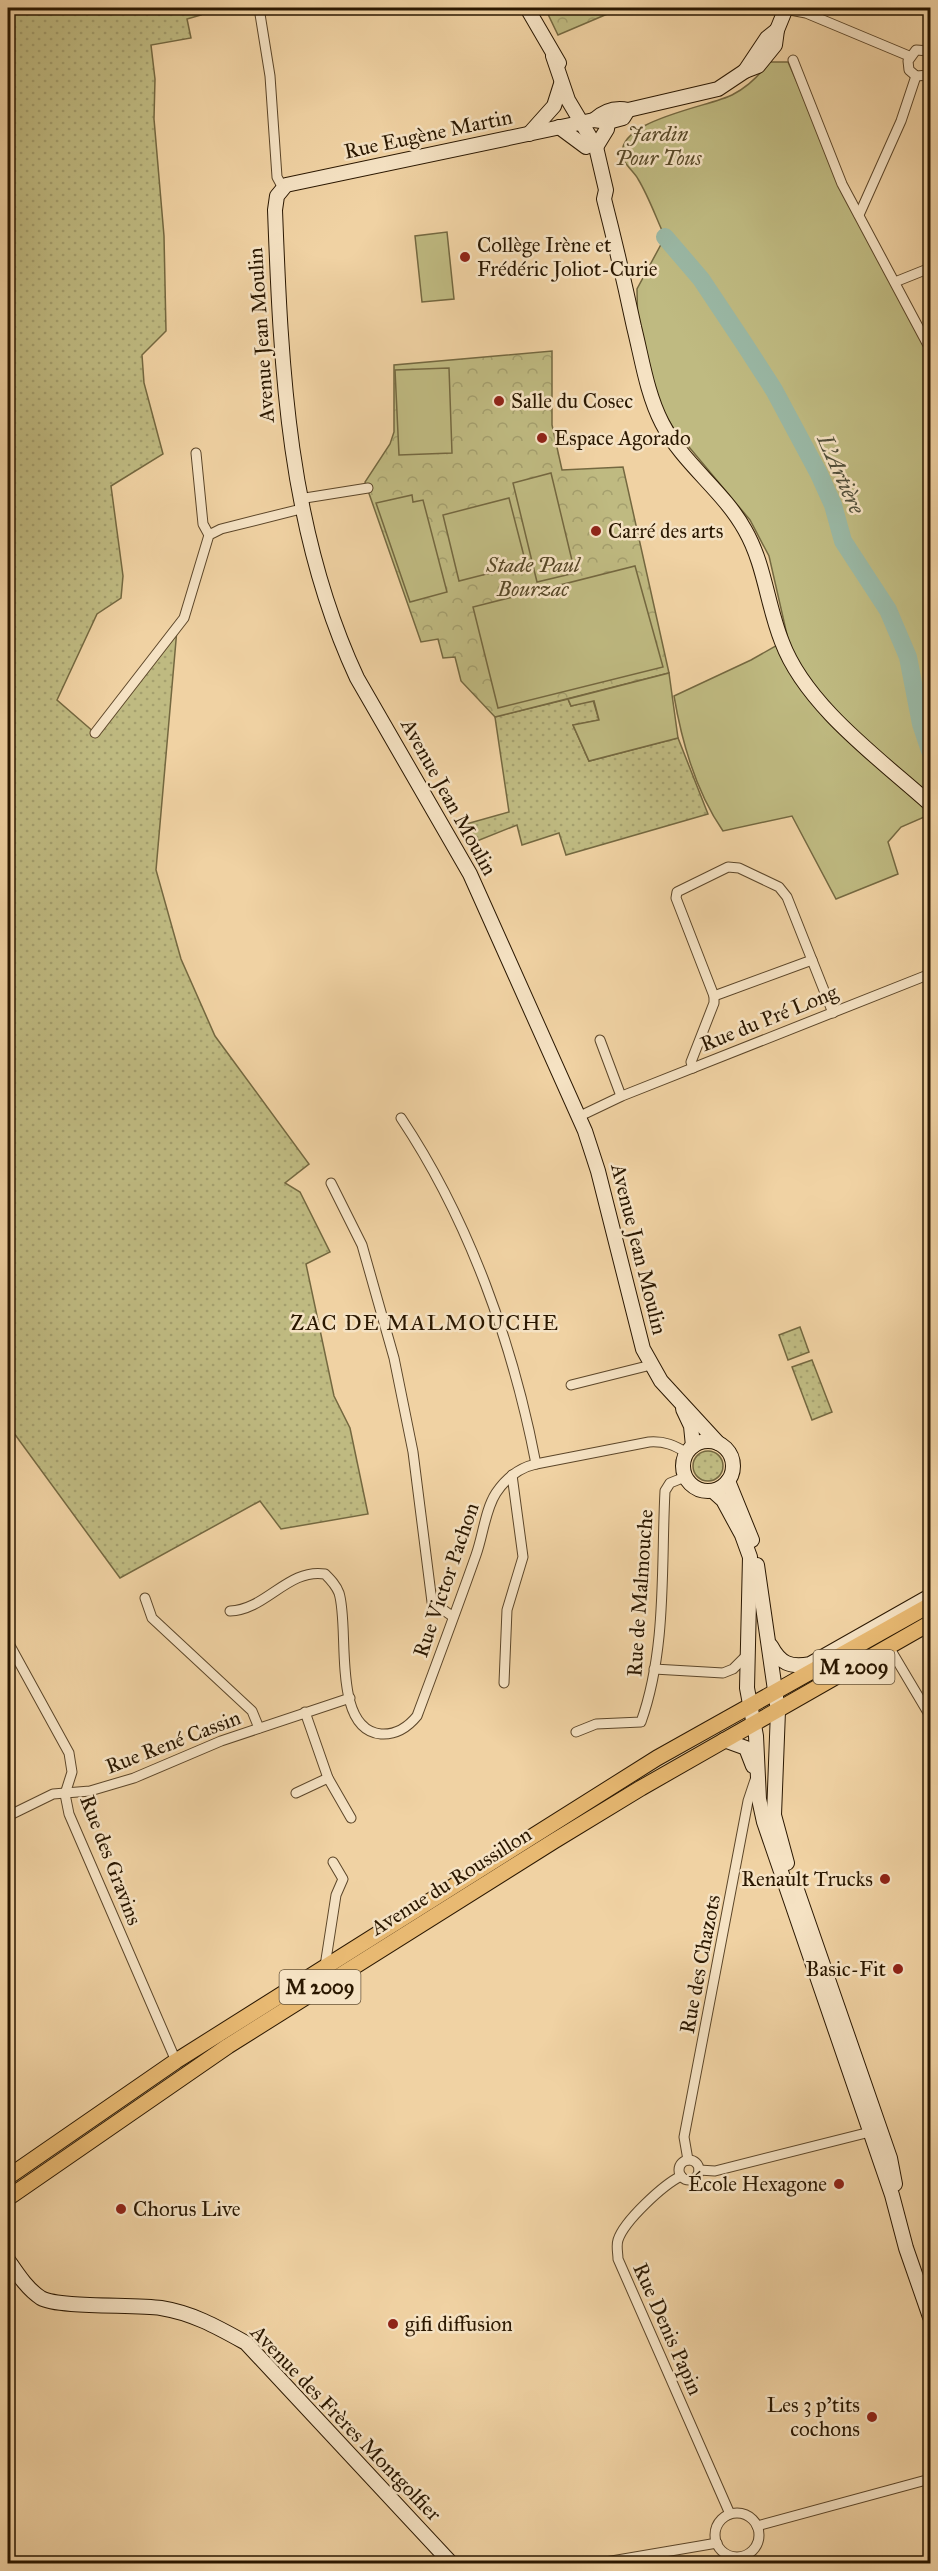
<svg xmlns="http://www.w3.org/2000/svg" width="938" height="2571" font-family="'IM FELL Great Primer',serif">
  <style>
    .grass { fill: url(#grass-dots); stroke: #746840; stroke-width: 1.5 }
    .forest { fill: url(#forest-crowns); stroke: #746840; stroke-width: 1.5 }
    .garden { fill: #bfba81; stroke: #746840; stroke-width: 1.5 }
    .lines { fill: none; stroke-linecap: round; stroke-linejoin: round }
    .river { stroke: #9ab8a5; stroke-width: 18 }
    .street-casing { stroke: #5c4629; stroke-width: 11 }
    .secondary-casing { stroke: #2a1700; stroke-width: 16 }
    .primary-casing { stroke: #2a1700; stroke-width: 17 }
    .street { stroke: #f5e2c3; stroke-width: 9 }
    .secondary { stroke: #f5e2c3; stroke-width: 14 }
    .primary { stroke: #e8b972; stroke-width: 15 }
    .poi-dot { fill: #8f2418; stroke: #f5e2c3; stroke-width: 2 }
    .labels { text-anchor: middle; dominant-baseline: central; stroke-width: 5; stroke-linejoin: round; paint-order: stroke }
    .shield { fill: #f5e2c3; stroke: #67543a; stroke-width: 1.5 }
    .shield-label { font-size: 20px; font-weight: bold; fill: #2a1700 }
    .street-label { font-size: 21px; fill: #2a1700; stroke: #f5e2c3 }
    .park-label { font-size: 21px; font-style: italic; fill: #574827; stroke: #f5e2c3 }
    .poi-label { font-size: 21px; fill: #2a1700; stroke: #f5e2c3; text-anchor: start }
    .water-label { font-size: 22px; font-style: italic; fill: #514f3a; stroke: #f5e2c3 }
    .neighbourhood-label { font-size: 22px; letter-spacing: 1.5px; fill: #2a1700; stroke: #f5e2c3 }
  </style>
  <defs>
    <pattern id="grass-dots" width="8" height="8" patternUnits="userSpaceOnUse" patternTransform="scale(1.5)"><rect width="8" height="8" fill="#bfba81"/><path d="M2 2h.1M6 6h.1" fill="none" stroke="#a49f6e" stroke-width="1.8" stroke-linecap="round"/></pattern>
    <pattern id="forest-crowns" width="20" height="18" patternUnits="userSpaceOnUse" patternTransform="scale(1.5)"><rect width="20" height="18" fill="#bfba81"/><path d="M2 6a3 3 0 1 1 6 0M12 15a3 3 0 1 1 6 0" fill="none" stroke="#a49f6e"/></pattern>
  </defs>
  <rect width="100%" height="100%" fill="#f0d2a3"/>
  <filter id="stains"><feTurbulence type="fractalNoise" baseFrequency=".00333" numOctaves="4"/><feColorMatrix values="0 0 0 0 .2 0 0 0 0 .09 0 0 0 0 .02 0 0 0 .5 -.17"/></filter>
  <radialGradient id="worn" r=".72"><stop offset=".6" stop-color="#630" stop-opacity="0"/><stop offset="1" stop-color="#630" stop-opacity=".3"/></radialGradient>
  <g class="grass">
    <polygon points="8,8 219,8 200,11 201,15 187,19 191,38 151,45 155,79 154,119 164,236 166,331 142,355 144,383 163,454 111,486 123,576 121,598 97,614 57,700 95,733 177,629 156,870 181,959 215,1036 309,1164 285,1183 300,1192 330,1252 306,1264 334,1396 350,1428 368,1514 281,1529 260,1501 120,1578 8,1425"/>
    <polygon points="568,699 571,706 593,700 599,720 573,725 589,761 678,738 708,814 566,855 559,833 522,845 517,825 467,845 459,826 509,812 495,717"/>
    <polygon points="800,1327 809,1352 788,1360 779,1335"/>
    <polygon points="812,1360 832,1412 812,1420 792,1367"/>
    <circle cx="708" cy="1466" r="15"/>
  </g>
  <g class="forest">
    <polygon points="545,8 617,8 612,12 558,35"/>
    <polygon points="552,351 552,425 562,470 623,467 669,673 495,717 461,681 455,657 443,658 438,639 421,642 365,482 390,444 394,432 394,365"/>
  </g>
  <g class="garden">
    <path d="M769,62H788L827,150L930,349V820L924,817L901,827L888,842L898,874L836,899L792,816L723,831C696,792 682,743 674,696L751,660L788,639L769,556L750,520L674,429L647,385L638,344L637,289L665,237C656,218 649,197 638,179C634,172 627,167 624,160C608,121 709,107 732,95C748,87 759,76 769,62Z"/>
    <polygon points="447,232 454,299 422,302 415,236"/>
    <polygon points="449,368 452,453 399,455 395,370"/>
    <polygon points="551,473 575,573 537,582 513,483"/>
    <polygon points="412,495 413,502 423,500 447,592 410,602 376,503"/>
    <polygon points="509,498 526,564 459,581 443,515"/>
    <polygon points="635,566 663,667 498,708 473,607"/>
    <polygon points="669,673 678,738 589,761 573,725 599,720 594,701 571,706 568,699"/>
  </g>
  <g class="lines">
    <polyline class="river" points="665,237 701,279 745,345 774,390 819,474 833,505 843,541 888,610 908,657 921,724 930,751"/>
    <defs>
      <g id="street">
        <polyline points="259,8 270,76 277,177 283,188"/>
        <polyline points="785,9 806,13 909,56"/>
        <polyline points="930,51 916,50 908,61 909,70 916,76 930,75"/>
        <polyline points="793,60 842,184 930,349"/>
        <polyline points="859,215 901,121 916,76"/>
        <polyline points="895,282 930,268"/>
        <polyline points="196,453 203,524 209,535"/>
        <polyline points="299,499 368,488"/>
        <polyline points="95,733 184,618 209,535 221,529 301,509"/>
        <polyline points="714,996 812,960"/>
        <polyline points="600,1040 621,1096"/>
        <polyline points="693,1068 691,1062 714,1003 714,996 676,898 677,892 728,867 739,868 779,887 787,897 833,1013"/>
        <polyline points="578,1117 622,1096 930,974"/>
        <path d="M401,1118C469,1220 513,1344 536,1464"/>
        <polyline points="331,1183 362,1245 394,1358 413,1452 432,1602 452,1616"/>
        <polyline points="571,1385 651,1365"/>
        <polyline points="145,1598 152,1618 252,1711 259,1728"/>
        <path d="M230,1611C266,1610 288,1568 325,1574C331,1580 336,1585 339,1593C350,1627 331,1730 381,1734C397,1735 408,1727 417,1716C437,1662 457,1609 476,1555C483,1536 485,1510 496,1493C506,1478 518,1468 536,1464L649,1442C665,1441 674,1445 687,1453"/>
        <polyline points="8,1642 69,1753 72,1772 65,1794 69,1814 176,2061"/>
        <polyline points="889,1647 930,1716"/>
        <polyline points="654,1669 723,1673 733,1669 748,1654"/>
        <polyline points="504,1683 507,1610 523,1557 512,1475"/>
        <polyline points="305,1712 328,1778 351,1818"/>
        <path d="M576,1732L596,1724L641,1722C667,1649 661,1567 665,1491L670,1483L685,1477"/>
        <polyline points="296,1793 328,1778"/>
        <polyline points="8,1816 53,1794 90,1791 134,1778 221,1741 350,1698"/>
        <polyline points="325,1966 336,1895 343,1879 333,1862"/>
        <polyline points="688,2160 684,2137 748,1801 755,1780"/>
        <circle cx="689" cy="2170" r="10"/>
        <polyline points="699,2170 715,2171 870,2132 873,2128"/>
        <path d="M681,2176C663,2185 624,2221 618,2240C616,2246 618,2253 618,2259L730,2514"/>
        <circle cx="737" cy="2535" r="22"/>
        <polyline points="757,2526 930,2479"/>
        <polyline points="594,2564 717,2543"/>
      </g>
      <g id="secondary">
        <polyline points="527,8 559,63"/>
        <path d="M553,56L568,100L596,147L606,190L604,199C615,242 625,285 634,327C642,359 647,394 662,423C683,464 723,490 745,530C765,565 767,605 782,642C806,706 880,759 930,804"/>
        <polyline points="745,71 767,38 777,30"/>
        <path d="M628,110L623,118L608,122L594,120L286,185L277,196L275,210C281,370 288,530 357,678L470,874L585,1131L598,1171L643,1349L661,1381L718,1443"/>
        <path d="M594,120C604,111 614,107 628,110L718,89L745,71L758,66L775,45L777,30L786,8"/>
        <polyline points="559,127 586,147"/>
        <polyline points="529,134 554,106 561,84"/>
        <polyline points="596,147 607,129 608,122"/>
        <polyline points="683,1409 691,1426 693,1446"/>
        <circle cx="708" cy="1466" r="25"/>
        <polyline points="728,1481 752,1540"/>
        <polyline points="713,1491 723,1500 742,1535 750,1557 747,1688 756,1736 759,1799 764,1822 892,2195 906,2248 930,2317"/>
        <polyline points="757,1565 778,1711 774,1815 787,1863"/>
        <path d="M771,1646C780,1663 790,1668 810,1664L930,1596"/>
        <polyline points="724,1740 746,1748 753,1766"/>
        <polyline points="796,1887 890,2158 895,2184"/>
        <path d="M8,2260C17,2273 27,2289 41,2298C58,2308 136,2304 161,2308C193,2313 219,2328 246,2343L452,2564"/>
      </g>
      <g id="primary">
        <polyline points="8,2177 176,2061 657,1758 930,1605"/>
        <polyline points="8,2198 228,2046 554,1841 641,1788 930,1623"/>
      </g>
    </defs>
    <use href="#street" class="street-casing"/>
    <use href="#secondary" class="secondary-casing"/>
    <use href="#primary" class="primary-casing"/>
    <use href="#street" class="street"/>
    <use href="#secondary" class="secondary"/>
    <use href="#primary" class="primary"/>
  </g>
  <g class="poi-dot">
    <circle cx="465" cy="257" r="6"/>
    <circle cx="499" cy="401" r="6"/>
    <circle cx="542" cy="438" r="6"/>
    <circle cx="596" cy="531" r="6"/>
    <circle cx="885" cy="1879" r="6"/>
    <circle cx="898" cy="1969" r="6"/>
    <circle cx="839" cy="2184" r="6"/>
    <circle cx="121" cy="2209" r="6"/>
    <circle cx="393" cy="2324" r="6"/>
    <circle cx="872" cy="2417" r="6"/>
  </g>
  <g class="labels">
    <g class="shield">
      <rect x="813.5" y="1650" width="81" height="34" rx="4.5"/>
      <rect x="279.5" y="1970" width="81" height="34" rx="4.5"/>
    </g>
    <g class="shield-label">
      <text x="854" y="1667">M 2009</text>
      <text x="320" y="1987">M 2009</text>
    </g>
    <g class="street-label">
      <text transform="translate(428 134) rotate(-12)">Rue Eugène Martin</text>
      <text transform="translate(261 335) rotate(-94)">Avenue Jean Moulin</text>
      <text transform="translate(449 797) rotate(61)">Avenue Jean Moulin</text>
      <text transform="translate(769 1018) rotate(-22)">Rue du Pré Long</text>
      <text transform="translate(639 1249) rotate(76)">Avenue Jean Moulin</text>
      <text transform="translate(446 1580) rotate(-71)">Rue Victor Pachon</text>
      <text transform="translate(640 1593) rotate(-86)">Rue de Malmouche</text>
      <text transform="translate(173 1742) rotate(-21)">Rue René Cassin</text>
      <text transform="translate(111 1860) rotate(69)">Rue des Gravins</text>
      <text transform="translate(451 1881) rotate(-32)">Avenue du Roussillon</text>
      <text transform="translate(700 1964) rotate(-79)">Rue des Chazots</text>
      <text transform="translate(668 2329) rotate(66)">Rue Denis Papin</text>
      <text transform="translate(346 2423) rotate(46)">Avenue des Frères Montgolfier</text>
    </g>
    <g class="park-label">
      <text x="658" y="134">Jardin<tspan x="658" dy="24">Pour Tous</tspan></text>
      <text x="533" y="565">Stade Paul<tspan x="533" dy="24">Bourzac</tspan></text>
    </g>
    <g class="poi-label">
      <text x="477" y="245">Collège Irène et<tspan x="477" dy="24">Frédéric Joliot-Curie</tspan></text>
      <text x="511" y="401">Salle du Cosec</text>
      <text x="554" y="438">Espace Agorado</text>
      <text x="608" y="531">Carré des arts</text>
      <text x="873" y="1879" text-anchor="end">Renault Trucks</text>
      <text x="886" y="1969" text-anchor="end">Basic-Fit</text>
      <text x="827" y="2184" text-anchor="end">École Hexagone</text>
      <text x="133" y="2209">Chorus Live</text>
      <text x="405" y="2324">gifi diffusion</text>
      <text x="860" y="2405" text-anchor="end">Les 3 p'tits<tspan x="860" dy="24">cochons</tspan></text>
    </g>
    <g class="water-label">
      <text transform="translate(841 474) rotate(66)">L'Artière</text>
    </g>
    <g class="neighbourhood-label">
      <text x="425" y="1322">ZAC DE MALMOUCHE</text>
    </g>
  </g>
  <rect width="938" height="2571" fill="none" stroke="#f0d2a3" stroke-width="30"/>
  <rect x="9" y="9" width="920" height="2553" fill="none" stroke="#2a1700" stroke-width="3"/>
  <rect x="15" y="15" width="908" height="2541" fill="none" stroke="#2a1700" stroke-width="1.5"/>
  <rect width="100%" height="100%" filter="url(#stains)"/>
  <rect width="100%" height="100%" fill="url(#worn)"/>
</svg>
